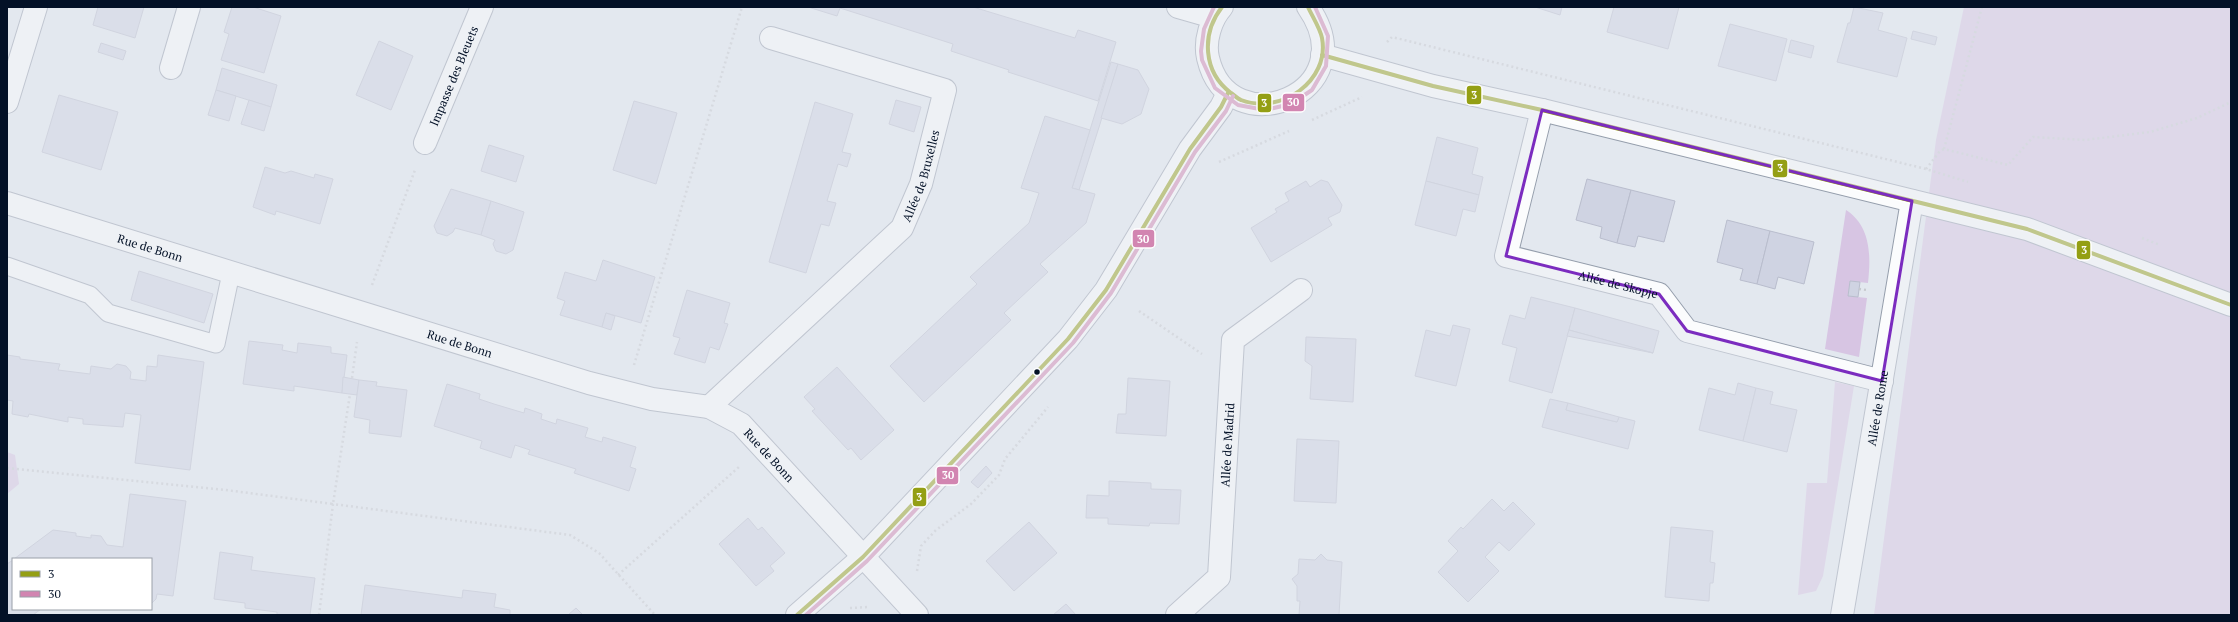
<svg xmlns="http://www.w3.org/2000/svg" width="2238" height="622" font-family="'PT Serif',serif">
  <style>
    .green { fill: #d7c5e3 }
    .building { fill: #cfd3e2; stroke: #b9bdcd }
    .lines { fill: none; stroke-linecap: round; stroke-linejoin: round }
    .service-casing { stroke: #959eac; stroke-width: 19 }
    .minor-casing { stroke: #959eac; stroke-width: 24 }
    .tertiary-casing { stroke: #959eac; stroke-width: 24 }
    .path { stroke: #c6c9ce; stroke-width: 2.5; stroke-dasharray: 2 3; stroke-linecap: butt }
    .service { stroke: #fbfcfd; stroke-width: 17 }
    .minor { stroke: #fbfcfd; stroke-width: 22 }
    .tertiary { stroke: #fbfcfd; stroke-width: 22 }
    .bus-1-casing { stroke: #fff; stroke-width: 7 }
    .bus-2-casing { stroke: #fff; stroke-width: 7 }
    .bus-1 { stroke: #949f14; stroke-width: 4 }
    .bus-2 { stroke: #d285b1; stroke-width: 4 }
    .marked { fill: none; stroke: #7b2cbf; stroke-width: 3; stroke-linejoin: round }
    .bus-dot { fill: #031127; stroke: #fff; stroke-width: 1.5 }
    .labels { text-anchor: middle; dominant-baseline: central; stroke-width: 4; stroke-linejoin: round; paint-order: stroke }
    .street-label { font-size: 12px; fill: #031127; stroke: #fff }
    .line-badge { stroke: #fff; stroke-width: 1.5 }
    .badge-label { font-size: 11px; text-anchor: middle; font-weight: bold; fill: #fff }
  </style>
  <rect width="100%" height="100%" fill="#e3e8ef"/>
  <g class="green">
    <polygon points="1964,7 2231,7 2231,615 1874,615 1936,140"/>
    <path d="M1846,210C1871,226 1871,256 1868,283L1850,281L1848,296L1867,298L1859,357L1825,349Z"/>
    <polygon points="1835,382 1854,386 1823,576 1816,591 1798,595 1807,483 1827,483"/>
    <polygon points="7,452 15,455 19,484 7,494"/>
  </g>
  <g class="building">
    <polygon points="98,7 144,7 135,38 93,25"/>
    <polygon points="232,7 253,7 281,16 264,73 221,60 229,34 224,32"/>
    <polygon points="808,7 973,7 1075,38 1078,30 1116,42 1098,101 1008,72 1009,70 951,51 953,44 925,35 840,8 837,16"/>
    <polygon points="1535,7 1562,7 1560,15"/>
    <polygon points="1614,7 1679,7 1668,49 1607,32"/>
    <polygon points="1854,7 1883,13 1878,30 1907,38 1897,77 1837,62 1848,23 1850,23"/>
    <polygon points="1730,24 1787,39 1776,81 1718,66"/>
    <polygon points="1913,31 1937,37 1935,45 1911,39"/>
    <polygon points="1791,40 1814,46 1811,58 1788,52"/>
    <polygon points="379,41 413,56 391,110 356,95"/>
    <polygon points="101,43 126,51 123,60 98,52"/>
    <polygon points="1111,62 1118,64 1100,124 1079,190 1072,188"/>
    <polygon points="1118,64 1138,70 1149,89 1141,114 1122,124 1101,118"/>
    <polygon points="222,68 277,85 271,107 216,90"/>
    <polygon points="216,90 236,96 229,121 208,115"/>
    <polygon points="59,95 118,112 101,170 42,152"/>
    <polygon points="249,100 271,107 264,131 241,124"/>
    <polygon points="896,100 921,107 914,132 889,124"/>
    <polygon points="634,101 677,113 656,184 613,170"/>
    <polygon points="815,102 853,114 842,152 851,154 847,167 838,164 827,201 836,203 829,226 821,224 806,273 769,262"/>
    <polygon points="1045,116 1090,130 1072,188 1095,194 1086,223 1040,264 1048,272 1004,313 1011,320 924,402 890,366 977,284 970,277 1029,223 1039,193 1021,188"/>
    <polygon points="1437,137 1478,148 1472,174 1483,177 1479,195 1426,181"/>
    <polygon points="489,145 524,156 516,182 481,171"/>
    <polygon points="265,167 285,173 291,171 314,178 315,174 333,179 320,224 276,211 275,215 253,207"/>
    <polygon points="1587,179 1631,190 1617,243 1600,238 1602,227 1576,220"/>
    <polygon points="1321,180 1328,182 1342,205 1340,212 1328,218 1332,225 1271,262 1251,228 1277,212 1275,209 1289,201 1285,193 1306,181 1310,187"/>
    <polygon points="1426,181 1479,195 1475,212 1463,209 1456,236 1415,225"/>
    <polygon points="451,189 491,201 481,235 455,228 453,232 447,236 437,233 434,226"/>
    <polygon points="1631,190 1675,201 1664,242 1638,236 1635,247 1617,243"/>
    <polygon points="491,201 524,212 513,250 506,254 496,251 493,244 495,240 481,235"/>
    <polygon points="1727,220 1770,231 1757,284 1740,280 1743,269 1717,262"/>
    <polygon points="1770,231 1814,242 1804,284 1778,277 1775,289 1757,284"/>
    <polygon points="603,260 655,277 641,323 606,313 602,327 560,315 565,301 557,298 565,272 596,281"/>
    <polygon points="139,271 213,294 204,323 131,300"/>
    <polygon points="1850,281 1860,282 1858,297 1848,296"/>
    <polygon points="687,290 730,303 724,323 728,324 719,350 710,347 705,363 674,354 680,338 673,336"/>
    <polygon points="1531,297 1575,308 1552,393 1509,381 1517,348 1502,344 1510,315 1525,319"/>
    <polygon points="1575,308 1659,331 1653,353 1569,330"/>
    <polygon points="606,313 615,316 611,330 602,327"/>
    <polygon points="1453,325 1470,329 1456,386 1415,376 1426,330 1450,336"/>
    <polygon points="1569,330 1653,353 1567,336"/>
    <polygon points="1306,337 1356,339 1353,402 1310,399 1312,366 1305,361"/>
    <polygon points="249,341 283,345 282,350 297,353 298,343 331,347 331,353 347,355 342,393 294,386 294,391 243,384"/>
    <polygon points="7,355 20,357 20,359 60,364 58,370 90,374 91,366 111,369 117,364 126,366 131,372 130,379 146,381 147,366 157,367 158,355 204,362 190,470 135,463 141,415 125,413 123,427 83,424 83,419 68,417 68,422 29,414 28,417 12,414 13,401 7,400"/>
    <polygon points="837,367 894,430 861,460 851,448 848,450 812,411 815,409 804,397"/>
    <polygon points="343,377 359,380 357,395 342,393"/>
    <polygon points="1128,378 1170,381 1166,436 1116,433 1118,414 1126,414"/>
    <polygon points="359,380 377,382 376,386 407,390 401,437 369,433 370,420 354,417"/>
    <polygon points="1738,383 1756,388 1743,441 1699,430 1709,388 1735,395"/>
    <polygon points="447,384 480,394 479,399 494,404 524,413 525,408 542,414 541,419 556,424 557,419 588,428 585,437 602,442 603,437 636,447 630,467 636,469 629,491 574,473 576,469 528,454 530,450 515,445 511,458 480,448 482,441 434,426"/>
    <polygon points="1756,388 1773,392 1770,404 1797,410 1787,452 1743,441"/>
    <polygon points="1550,399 1568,403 1566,410 1617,422 1619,417 1635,421 1628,449 1542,427"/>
    <polygon points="1568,403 1619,417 1617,422 1566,410"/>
    <polygon points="1297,439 1339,441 1336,503 1294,501"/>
    <polygon points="986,466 992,473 978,488 971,482"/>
    <polygon points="1109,481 1151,483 1151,489 1181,490 1179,524 1150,523 1149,526 1108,524 1108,518 1086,518 1087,495 1109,496"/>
    <polygon points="130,494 186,501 173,596 157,594 156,599 151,604 151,559 14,559 53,530 76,533 76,536 91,538 91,535 101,536 107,545 123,547"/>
    <polygon points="1492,499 1504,511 1513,502 1535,524 1509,551 1499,542 1485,557 1499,571 1468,602 1438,572 1458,551 1448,541 1461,527 1463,529"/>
    <polygon points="748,518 758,530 762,527 785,553 770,566 774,571 756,586 719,544"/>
    <polygon points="1029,522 1057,553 1014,591 986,561"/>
    <polygon points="1671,527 1713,531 1710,562 1715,563 1713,583 1710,583 1709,601 1665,597"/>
    <polygon points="220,552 253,557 251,570 315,578 310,615 277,615 277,612 245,608 245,603 214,599"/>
    <polygon points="1321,554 1327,560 1342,562 1339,615 1299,615 1300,601 1297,601 1297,586 1292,579 1298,574 1299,559 1315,560"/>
    <polygon points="13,560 13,609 41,609 33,615 7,615 7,564"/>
    <polygon points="365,585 462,598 463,590 496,594 494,607 510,610 510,615 361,615"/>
    <polygon points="1066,604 1076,615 1053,615"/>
    <polygon points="576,608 583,615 568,615"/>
  </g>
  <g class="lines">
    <defs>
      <polyline id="service" points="7,266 90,295 108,313 216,344 231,273"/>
      <g id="minor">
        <polyline points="171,68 189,7"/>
        <polyline points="7,102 36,7"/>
        <path id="s1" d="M1542,110L1506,256L1659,294L1687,331L1882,381"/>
        <path id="s2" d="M425,143L482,7"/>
        <path id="s3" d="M7,203L589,383L652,399L709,407L741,424L917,615"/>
        <path id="s4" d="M709,407L902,228L921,184L945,90L771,38"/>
        <path id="s5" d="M1177,615L1219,577L1233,340L1301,290"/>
        <path id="s6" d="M1842,615L1912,201"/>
      </g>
      <g id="tertiary">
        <polyline points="1178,7 1213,17"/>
        <path d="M1222,7C1211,19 1204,41 1208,58C1229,148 1368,93 1308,7"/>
        <polyline points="1322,55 1433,86 1542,110 2027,229 2231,305"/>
        <polyline points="797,615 863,557 1068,339 1106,290 1190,149 1221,107 1228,93"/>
      </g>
    </defs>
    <use href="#service" class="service-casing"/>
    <use href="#minor" class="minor-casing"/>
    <use href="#tertiary" class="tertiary-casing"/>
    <g class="path">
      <polyline points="1982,7 1944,149 2008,165 2033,137 2085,140 2150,132 2197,118 2231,102"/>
      <polyline points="1387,42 1392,37 1926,169 1968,182"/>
      <polyline points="1312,120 1362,97"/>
      <polyline points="1219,162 1289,131"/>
      <polyline points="1926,169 1940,151 1944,149"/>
      <polyline points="2142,238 2160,245"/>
      <polyline points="372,285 415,170"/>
      <polyline points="1859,289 1867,290"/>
      <polyline points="1139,311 1202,354"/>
      <polyline points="634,365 742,7"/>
      <polyline points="352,378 357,342"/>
      <polyline points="7,468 226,490 333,504 350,394"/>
      <polyline points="917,571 921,546 936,530 971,504 999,475 1005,459 1048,407"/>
      <polyline points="618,575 740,466"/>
      <polyline points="850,608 869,607"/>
      <polyline points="319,615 333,504 570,535 599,553 655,615"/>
    </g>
    <use href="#service" class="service"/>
    <use href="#minor" class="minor"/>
    <use href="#tertiary" class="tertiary"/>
    <defs>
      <g id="bus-1">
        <path d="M1222,7C1201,34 1203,72 1231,93C1234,95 1238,99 1241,100C1281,115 1330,81 1322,38C1320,28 1312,16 1308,7"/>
        <polyline points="1322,55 1433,86 1542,110 2027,229 2231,305"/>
        <polyline points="797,615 863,557 1068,339 1106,290 1190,149 1221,107 1228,93"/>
      </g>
      <g id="bus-2">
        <polyline points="1214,7 1204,29 1201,51 1202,60 1215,88 1238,105 1265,110 1291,104 1312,90 1326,66 1328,36 1315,7"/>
        <polyline points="806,615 867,561 1073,343 1111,293 1195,152 1226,111 1233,96"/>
      </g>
    </defs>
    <use href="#bus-1" class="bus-1-casing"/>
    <use href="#bus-2" class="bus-2-casing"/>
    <use href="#bus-1" class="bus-1"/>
    <use href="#bus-2" class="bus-2"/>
  </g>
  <path d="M0 0H2238V622H0ZM1542,110L1912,201L1882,381L1687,331L1659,294L1506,256Z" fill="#e3e8ef" fill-opacity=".55" fill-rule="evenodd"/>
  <path class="marked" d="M1542,110L1912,201L1882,381L1687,331L1659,294L1506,256Z"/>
  <circle class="bus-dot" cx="1037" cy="372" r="3.5"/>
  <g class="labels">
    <g class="street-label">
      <text stroke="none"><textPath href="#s2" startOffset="73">Impasse des Bleuets</textPath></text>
      <text stroke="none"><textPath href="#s4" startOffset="319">Allée de Bruxelles</textPath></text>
      <text stroke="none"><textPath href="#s3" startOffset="150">Rue de Bonn</textPath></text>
      <text stroke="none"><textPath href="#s1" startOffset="266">Allée de Skopje</textPath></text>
      <text stroke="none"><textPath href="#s3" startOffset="474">Rue de Bonn</textPath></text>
      <text stroke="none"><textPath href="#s6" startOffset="210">Allée de Rome</textPath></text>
      <text stroke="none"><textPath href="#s5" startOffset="189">Allée de Madrid</textPath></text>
      <text stroke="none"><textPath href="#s3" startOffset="810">Rue de Bonn</textPath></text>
    </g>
  </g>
  <g class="line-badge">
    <rect x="1466" y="85" width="16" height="20" rx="4" fill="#949f14"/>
    <rect x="1282" y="93" width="23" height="19" rx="4" fill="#d285b1"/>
    <rect x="1257" y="93" width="15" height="20" rx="4" fill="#949f14"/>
    <rect x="1772" y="159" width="16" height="19" rx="4" fill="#949f14"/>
    <rect x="1132" y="229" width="23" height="19" rx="4" fill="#d285b1"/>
    <rect x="2076" y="240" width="15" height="20" rx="4" fill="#949f14"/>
    <rect x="936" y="466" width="23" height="19" rx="4" fill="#d285b1"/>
    <rect x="912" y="487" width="15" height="20" rx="4" fill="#949f14"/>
  </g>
  <g class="badge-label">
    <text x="1474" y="99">3</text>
    <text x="1293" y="106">30</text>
    <text x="1264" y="107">3</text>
    <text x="1780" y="172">3</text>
    <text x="1143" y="243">30</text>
    <text x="2084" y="254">3</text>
    <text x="948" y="479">30</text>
    <text x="919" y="501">3</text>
  </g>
  <rect width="2238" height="622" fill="none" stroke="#031127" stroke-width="16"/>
  <rect x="12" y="558" width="140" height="52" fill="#ffffff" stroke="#9aa0a9"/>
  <rect x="20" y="571" width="20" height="6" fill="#949f14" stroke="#9aa0a9"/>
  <text x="48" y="578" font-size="12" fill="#031127">3</text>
  <rect x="20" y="591" width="20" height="6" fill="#d285b1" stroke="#9aa0a9"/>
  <text x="48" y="598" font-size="12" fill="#031127">30</text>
</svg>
